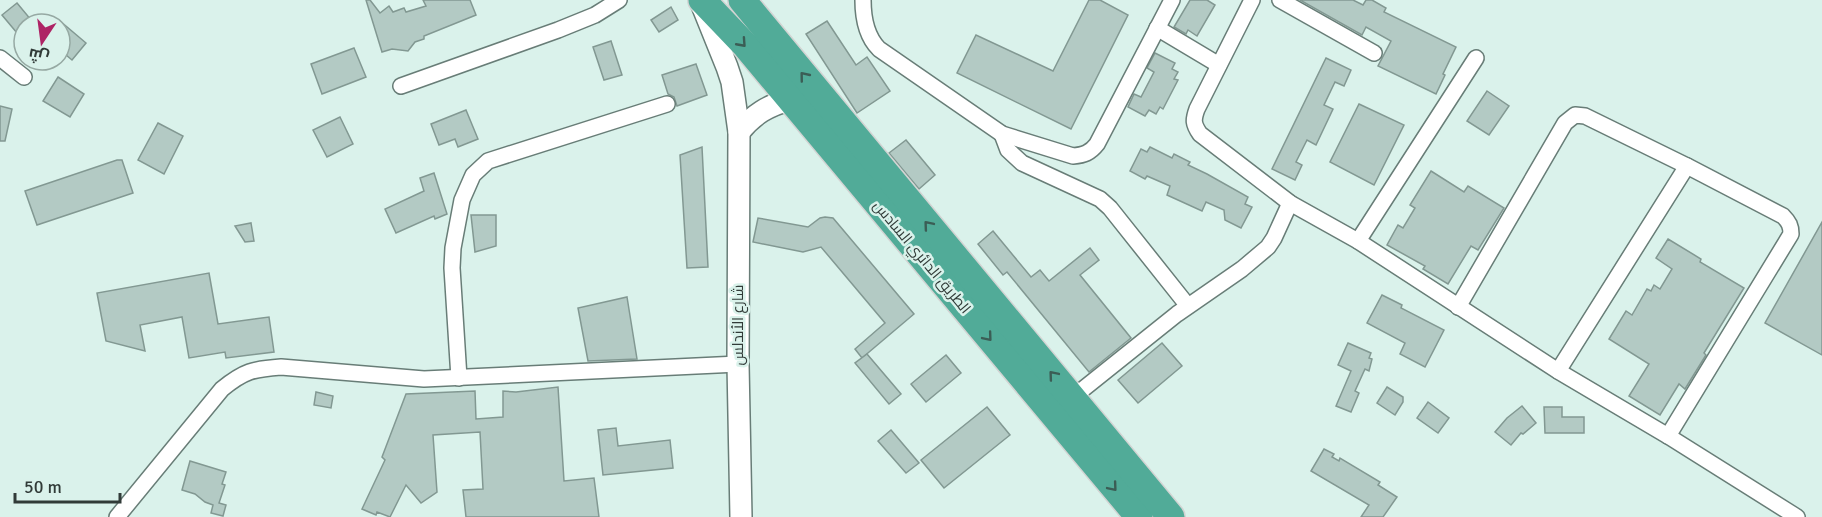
<svg xmlns="http://www.w3.org/2000/svg" width="1822" height="517" font-family="Signika,Cairo,sans-serif">
  <style>
    .building { fill: #b3cac4; stroke: #829892; stroke-width: 1.5 }
    .lines { fill: none; stroke-linecap: round; stroke-linejoin: round }
    .street-casing { stroke: #687d77; stroke-width: 18 }
    .secondary-casing { stroke: #687d77; stroke-width: 24 }
    .highway-casing { stroke: #d2d4d3; stroke-width: 30 }
    .street { stroke: #fff; stroke-width: 15 }
    .secondary { stroke: #fff; stroke-width: 21 }
    .highway { stroke: #51ab98; stroke-width: 27 }
    .oneway { stroke: #3b5d55 }
    .labels { text-anchor: middle; dominant-baseline: central; stroke-width: 5; stroke-linejoin: round; paint-order: stroke }
    .street-label { font-size: 15px; fill: #313b38; stroke: #daf2eb }
  </style>
  <rect width="100%" height="100%" fill="#daf2eb"/>
  <g class="building">
    <polygon points="366,0 370,0 380,13 389,6 393,12 404,8 406,12 426,6 423,0 470,0 476,15 424,36 424,39 415,42 408,51 392,49 382,52"/>
    <polygon points="1089,0 1100,0 1128,15 1071,129 957,73 976,35 1053,71"/>
    <polygon points="1190,0 1207,0 1215,5 1197,36 1188,30 1186,34 1174,27"/>
    <polygon points="1300,0 1353,0 1363,5 1366,0 1372,0 1386,8 1384,12 1456,47 1443,74 1445,75 1436,94 1378,66 1391,41 1366,27 1362,35"/>
    <polygon points="17,3 32,21 28,24 24,24 24,27 17,33 2,15"/>
    <polygon points="671,7 678,20 659,32 651,20"/>
    <polygon points="60,21 86,43 72,60 60,50"/>
    <polygon points="827,21 856,65 867,57 890,91 857,113 806,34"/>
    <polygon points="611,41 622,75 604,80 593,47"/>
    <polygon points="354,48 366,77 322,94 311,64"/>
    <polygon points="1155,53 1175,63 1172,69 1178,72 1174,79 1178,80 1163,109 1160,107 1156,114 1149,110 1145,116 1128,107 1134,94 1141,97 1154,72 1147,68"/>
    <polygon points="1326,58 1351,70 1344,86 1335,82 1324,105 1333,109 1316,145 1307,140 1296,162 1302,165 1295,180 1272,169"/>
    <polygon points="696,64 707,95 677,106 674,97 668,94 662,75"/>
    <polygon points="58,77 84,94 70,117 43,101"/>
    <polygon points="1487,91 1509,106 1489,135 1467,121"/>
    <polygon points="1359,104 1404,125 1374,185 1330,162"/>
    <polygon points="0,106 12,109 5,141 0,141"/>
    <polygon points="466,110 478,139 458,147 455,139 439,145 431,124"/>
    <polygon points="340,117 353,144 327,157 313,130"/>
    <polygon points="158,123 183,136 164,174 138,160"/>
    <polygon points="906,140 935,175 919,189 889,153"/>
    <polygon points="702,147 708,267 687,268 680,155"/>
    <polygon points="1150,147 1172,158 1174,154 1190,162 1188,165 1207,174 1248,197 1245,204 1252,207 1241,228 1225,220 1224,210 1206,202 1202,211 1167,195 1170,186 1147,176 1145,179 1130,171 1141,149 1147,152"/>
    <polygon points="117,160 122,160 133,193 37,225 25,191"/>
    <polygon points="1431,171 1464,192 1468,186 1504,208 1478,250 1471,246 1448,284 1423,269 1425,266 1387,245 1398,225 1403,228 1415,208 1410,205"/>
    <polygon points="434,173 447,214 435,219 434,216 396,233 385,209 424,191 420,178"/>
    <polygon points="471,215 496,215 496,246 475,252"/>
    <polygon points="825,217 833,218 914,314 862,358 855,349 885,323 821,247 803,252 753,242 758,218 808,227 820,218"/>
    <polygon points="1822,222 1822,355 1765,323"/>
    <polygon points="251,223 254,241 245,242 235,226"/>
    <polygon points="993,231 1031,277 1040,270 1049,281 1090,248 1099,260 1080,275 1131,338 1089,372 1007,272 1003,275 978,244"/>
    <polygon points="1668,239 1701,259 1700,262 1744,288 1704,353 1706,355 1685,389 1679,384 1660,415 1629,396 1649,364 1609,339 1626,311 1632,315 1647,289 1651,291 1654,285 1660,289 1672,269 1656,258"/>
    <polygon points="209,273 218,324 269,317 274,352 226,358 225,352 189,358 182,317 140,325 145,351 106,341 97,293"/>
    <polygon points="1382,295 1402,305 1401,308 1444,330 1425,367 1400,354 1405,343 1367,323"/>
    <polygon points="627,297 637,359 588,361 578,308"/>
    <polygon points="1162,343 1182,366 1138,403 1118,380"/>
    <polygon points="1348,343 1371,353 1369,358 1372,359 1369,371 1365,369 1355,391 1359,393 1351,412 1336,406 1351,371 1338,365"/>
    <polygon points="867,354 901,394 889,404 855,363"/>
    <polygon points="946,355 961,373 926,402 911,384"/>
    <polygon points="558,387 564,481 594,478 599,517 466,517 463,490 483,489 480,432 433,435 437,492 421,503 406,485 390,517 377,512 376,515 362,509 385,460 382,457 406,394 475,391 476,419 503,417 503,391 516,392"/>
    <polygon points="1387,387 1403,397 1403,402 1395,415 1377,403"/>
    <polygon points="316,392 333,396 331,408 314,405"/>
    <polygon points="1428,402 1449,418 1438,433 1417,418"/>
    <polygon points="1522,406 1536,423 1523,434 1521,433 1511,445 1495,432 1507,418"/>
    <polygon points="987,407 1010,435 944,488 921,460"/>
    <polygon points="1544,407 1562,407 1562,417 1584,417 1584,433 1545,433"/>
    <polygon points="616,428 618,446 670,440 673,468 603,475 598,430"/>
    <polygon points="891,430 919,463 906,473 878,441"/>
    <polygon points="1324,449 1334,454 1332,457 1339,461 1340,458 1380,482 1378,485 1397,497 1383,517 1361,517 1369,505 1311,471"/>
    <polygon points="190,461 226,472 222,484 225,485 219,503 226,505 223,516 211,513 213,505 205,502 195,494 182,490"/>
  </g>
  <g class="lines">
    <defs>
      <g id="street">
        <path d="M863,0C863,18 866,36 879,49L1002,134L1073,156C1084,155 1090,153 1097,144L1172,0"/>
        <path d="M1252,0L1197,109C1193,120 1193,124 1200,134L1290,203L1358,241L1558,371L1668,436L1797,517"/>
        <polyline points="1280,0 1374,53"/>
        <polyline points="1157,28 1219,65"/>
        <polyline points="0,58 24,77"/>
        <polyline points="401,86 558,30 595,15 619,0"/>
        <polyline points="1002,134 1008,150 1022,163 1100,199 1110,208 1188,306"/>
        <polyline points="1358,241 1476,58"/>
        <path d="M1458,307L1565,123L1575,115L1585,116L1687,166L1783,216C1789,222 1791,226 1791,234L1668,436"/>
        <polyline points="1558,371 1687,166"/>
        <polyline points="459,378 452,268 453,248 462,200 473,175 488,161 667,104"/>
        <polyline points="1072,398 1177,314 1242,269 1268,247 1274,238 1290,203"/>
        <path d="M117,517L222,389C244,371 253,369 281,367L424,379L738,364"/>
      </g>
      <g id="secondary">
        <polyline points="702,5 727,67 732,82 739,132 738,364 741,517"/>
        <path d="M739,132C753,115 768,105 790,100"/>
      </g>
      <g id="highway">
        <polyline points="702,0 746,46 1139,517"/>
        <polyline points="742,0 1171,517"/>
      </g>
    </defs>
    <use href="#street" class="street-casing"/>
    <use href="#secondary" class="secondary-casing"/>
    <use href="#highway" class="highway-casing"/>
    <use href="#street" class="street"/>
    <use href="#secondary" class="secondary"/>
    <use href="#highway" class="highway"/>
  </g>
  <defs><path id="oneway-chevron" d="M-2-3.5L2.5 0L-2 3.5" fill="none" stroke-width="1.6" stroke-linecap="round" stroke-linejoin="round" transform="scale(1.5)"/></defs>
  <g class="oneway">
    <use href="#oneway-chevron" transform="translate(742 43) rotate(48)"/>
    <use href="#oneway-chevron" transform="translate(804 76) rotate(-129)"/>
    <use href="#oneway-chevron" transform="translate(928 225) rotate(-130)"/>
    <use href="#oneway-chevron" transform="translate(988 337) rotate(50)"/>
    <use href="#oneway-chevron" transform="translate(1053 375) rotate(-130)"/>
    <use href="#oneway-chevron" transform="translate(1113 487) rotate(50)"/>
  </g>
  <g class="labels">
    <g class="street-label">
      <text transform="translate(922 257) rotate(50)">الطريق الدائري السادس</text>
      <text transform="translate(738 325) rotate(-90)">شارع الأندلس</text>
    </g>
  </g>
  <g transform="translate(42 42) rotate(193)"><circle r="28" fill="#daf2eb" stroke="#96a9a3" stroke-width="1.5"/>
  <path d="M0-4.5L10 22L0 15L-10 22Z" fill="#ae2465"/>
  <text y="-9" font-size="16" font-weight="bold" text-anchor="middle" fill="#313b38">ش</text>
  </g>
  <path d="M15 493v9h105v-9" fill="none" stroke="#313b38" stroke-width="3"/>
  <text x="24" y="493" font-size="18" fill="#313b38" stroke="#daf2eb" stroke-width="4.5" paint-order="stroke">50 m</text>
</svg>
